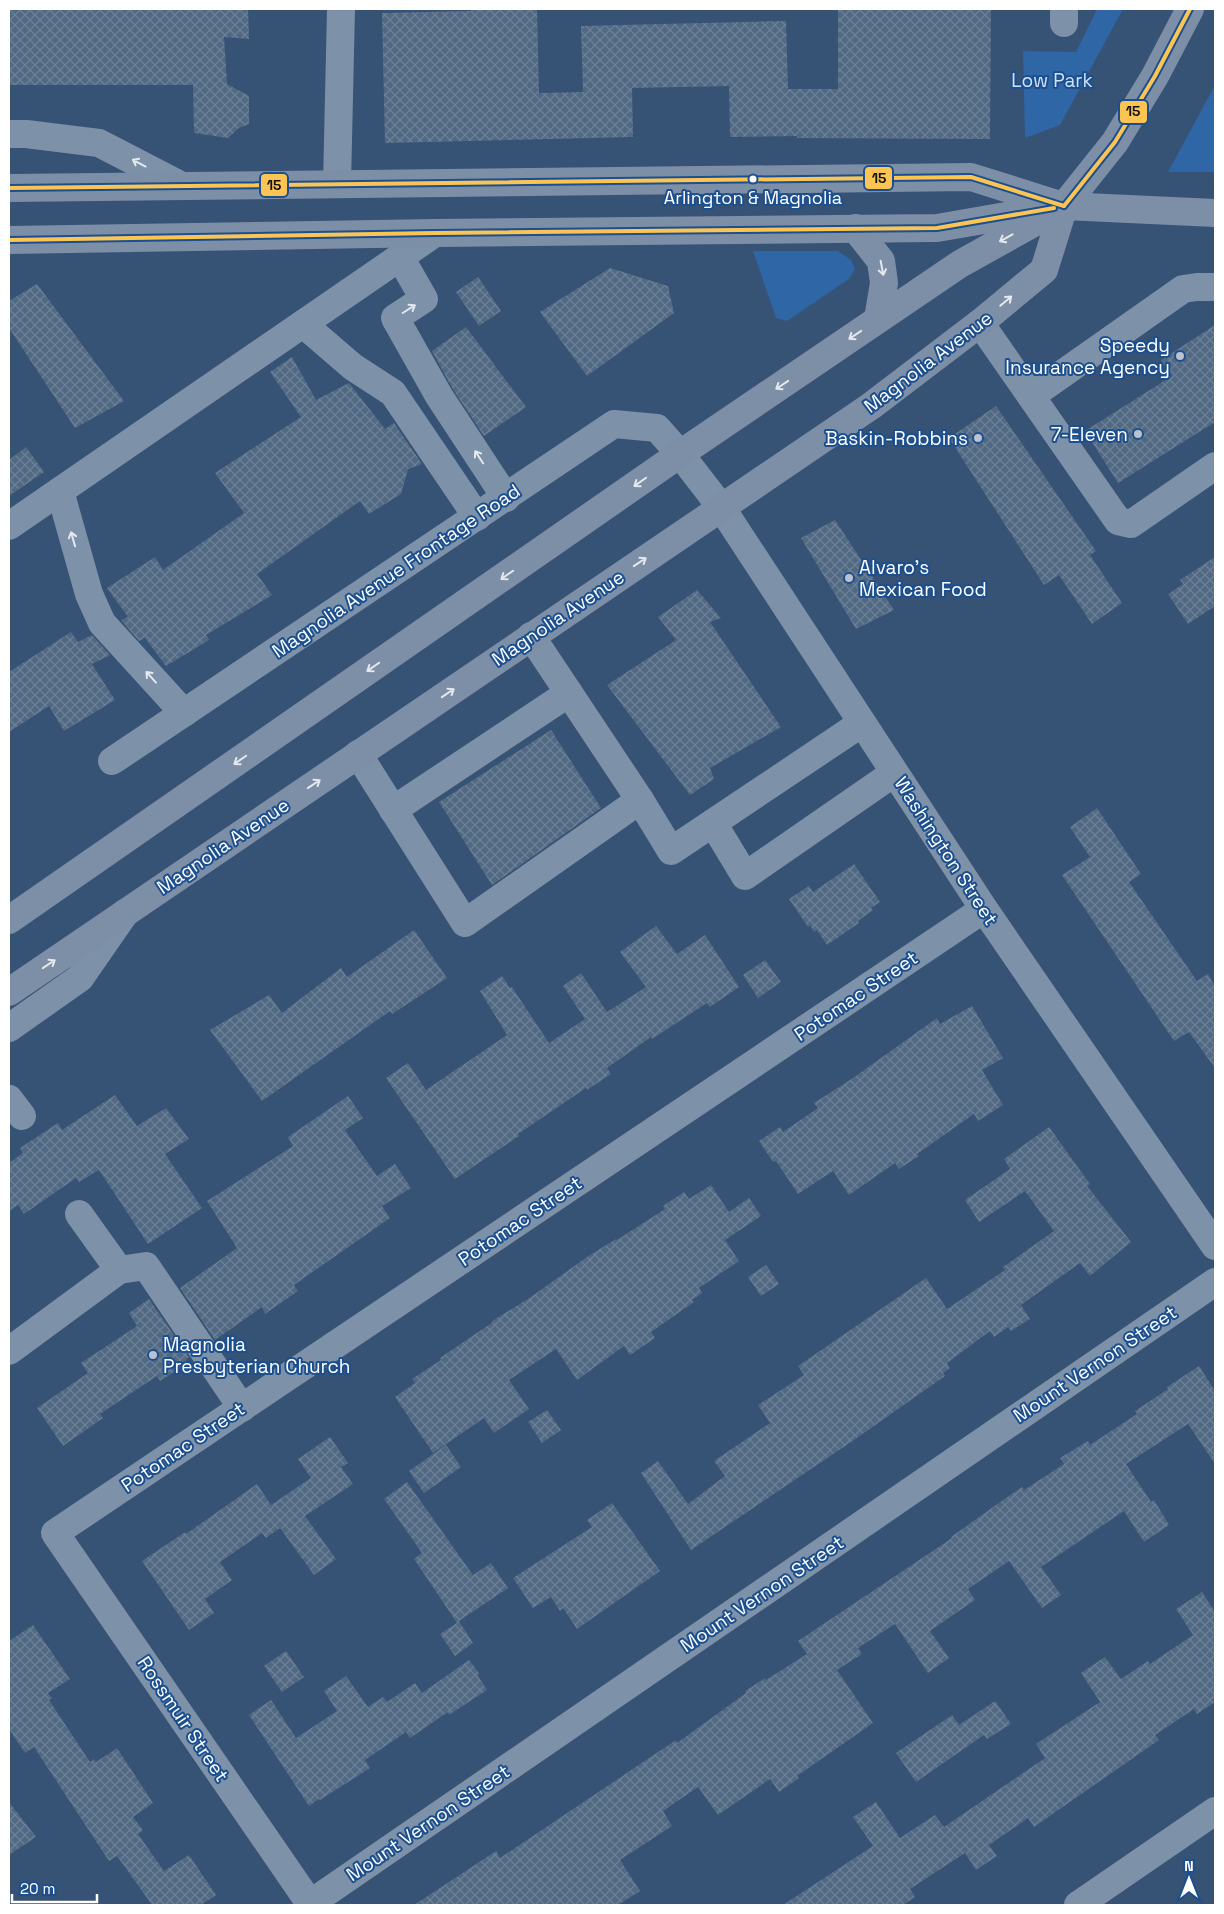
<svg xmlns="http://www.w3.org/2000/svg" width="1224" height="1914" font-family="'Space Grotesk',sans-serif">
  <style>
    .green { fill: #2f66a5 }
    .building { fill: url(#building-cross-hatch) }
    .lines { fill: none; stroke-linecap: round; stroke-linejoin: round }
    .minor { stroke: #7d92a8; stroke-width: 28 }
    .major { stroke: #7d8ea7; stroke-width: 28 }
    .bus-1-casing { stroke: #1b4f8f; stroke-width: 8 }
    .bus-1 { stroke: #fcc553; stroke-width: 4 }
    .oneway { stroke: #e5e9ee }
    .oneway2 { stroke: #e5e8ed }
    .bus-dot { fill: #fff; stroke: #1b4f8f; stroke-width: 2 }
    .poi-dot { fill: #b9c2ce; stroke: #1b4f8f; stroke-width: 2 }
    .labels { text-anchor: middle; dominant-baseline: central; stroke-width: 4; stroke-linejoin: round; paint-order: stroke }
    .bus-label { font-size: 18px; fill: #fff; stroke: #1b4f8f }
    .park-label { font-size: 19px; fill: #cfe3fa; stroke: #1b4f8f }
    .poi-label { font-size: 19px; fill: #fff; stroke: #1b4f8f; text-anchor: end }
    .street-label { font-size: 19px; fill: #fff; stroke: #1b4f8f }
    .line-badge { stroke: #1b4f8f; stroke-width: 2 }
    .pale-badge-label { font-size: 14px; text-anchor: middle; font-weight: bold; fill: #111 }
  </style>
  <defs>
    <pattern id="building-cross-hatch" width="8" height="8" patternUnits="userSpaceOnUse" patternTransform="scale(1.25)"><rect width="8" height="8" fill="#526984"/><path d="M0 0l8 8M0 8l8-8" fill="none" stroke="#6c8096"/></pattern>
  </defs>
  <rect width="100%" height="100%" fill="#365274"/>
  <g class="green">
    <polygon points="1097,9 1123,9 1060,125 1025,138 1023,51 1076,52"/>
    <polygon points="1215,85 1215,172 1168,172"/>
    <polygon points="753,251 838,251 851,260 855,269 849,279 787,321 776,318"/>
  </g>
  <g class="building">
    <polygon points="9,9 248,9 249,39 224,37 227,84 249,96 249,124 239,128 228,138 194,133 193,85 9,85"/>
    <polygon points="471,9 537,9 539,93 583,92 581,26 786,21 788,89 838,89 838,9 991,9 990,139 797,138 797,136 730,137 729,86 632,88 633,137 385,143 382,13 471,11"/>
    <polygon points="610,268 668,286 674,313 587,376 540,312"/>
    <polygon points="478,277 501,311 479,326 456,292"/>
    <polygon points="37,284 124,401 75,428 9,328 9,301"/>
    <polygon points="1215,325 1215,422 1118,483 1085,431 1172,376 1161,360"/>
    <polygon points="466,327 526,407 484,436 452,388 432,351"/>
    <polygon points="292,357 316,400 349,383 385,429 394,423 422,464 408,469 401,494 369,514 360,501 257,574 272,595 206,635 209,640 166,666 145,638 139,641 121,620 128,617 107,588 155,557 163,570 244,513 215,473 301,417 270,372"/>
    <polygon points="996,406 1096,551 1090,555 1122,603 1092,624 1059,575 1044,585 949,438"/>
    <polygon points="26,447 44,472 9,496 9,460"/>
    <polygon points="835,520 894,610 856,629 801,538"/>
    <polygon points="1215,557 1215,606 1188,624 1168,594 1183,584 1180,580"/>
    <polygon points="697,590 721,618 710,622 781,727 710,768 714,779 690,795 607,685 676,640 658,617"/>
    <polygon points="71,632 78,642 92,635 110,655 92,664 115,700 64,731 49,706 9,732 9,672"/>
    <polygon points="551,730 601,808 492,885 439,802"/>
    <polygon points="1097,808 1141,874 1129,882 1197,981 1208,974 1215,987 1215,1068 1189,1032 1174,1041 1062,875 1090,857 1070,827"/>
    <polygon points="854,864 880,902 871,908 873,910 858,921 859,923 827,945 817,930 814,932 810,925 808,927 789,899 809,886 813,892"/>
    <polygon points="656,926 677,954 705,935 739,987 710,1007 707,1003 652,1039 651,1037 607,1068 611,1074 587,1090 586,1088 518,1134 519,1136 455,1179 386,1078 408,1063 426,1090 507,1035 480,991 502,976 510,988 512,987 549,1043 585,1019 563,986 581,973 607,1012 646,987 620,952"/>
    <polygon points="414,930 447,978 392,1014 390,1011 262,1101 210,1030 269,995 282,1013 341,968 347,977"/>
    <polygon points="765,960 781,982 758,998 743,975"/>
    <polygon points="972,1006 1003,1058 982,1070 1003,1105 978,1121 974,1114 917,1154 919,1156 899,1169 895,1163 849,1195 833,1171 798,1194 776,1161 773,1162 759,1141 780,1127 783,1132 818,1108 814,1103 853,1078 937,1018 940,1024"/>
    <polygon points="115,1095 137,1126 166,1108 189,1139 165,1154 202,1208 148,1244 99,1170 79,1182 76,1178 24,1214 18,1205 9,1211 9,1163 23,1153 20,1148 58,1123 62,1130"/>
    <polygon points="348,1096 363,1118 345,1130 377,1176 395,1164 411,1188 382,1206 390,1218 294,1285 298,1291 265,1314 262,1307 215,1340 180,1288 237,1248 207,1201 293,1146 288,1137"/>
    <polygon points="1049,1127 1090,1184 1087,1186 1131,1242 1090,1276 1080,1263 1021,1305 1030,1319 1011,1331 1008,1327 994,1337 990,1331 947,1363 950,1368 943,1373 945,1376 854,1440 691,1550 641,1473 658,1461 688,1504 725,1476 714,1461 770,1423 758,1405 804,1375 798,1366 926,1278 947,1309 1005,1270 1003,1267 1054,1231 1025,1191 979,1222 965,1200 1010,1169 1004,1159"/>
    <polygon points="711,1185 729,1212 749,1198 761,1216 725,1240 739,1261 699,1288 702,1293 692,1300 694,1302 651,1332 655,1338 630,1355 624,1346 577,1380 556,1349 509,1380 529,1409 494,1433 484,1418 433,1453 395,1397 415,1383 412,1379 441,1360 440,1358 493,1322 492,1321 528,1299 587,1257 616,1239 617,1240 665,1209 663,1206 684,1192 689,1199"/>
    <polygon points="766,1265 779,1284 761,1296 748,1277"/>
    <polygon points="149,1299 189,1357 186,1359 188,1363 160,1381 157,1376 100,1414 103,1418 63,1446 37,1408 88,1373 81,1363 137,1326 129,1313"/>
    <polygon points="1199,1366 1215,1391 1215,1464 1188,1424 1126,1464 1151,1502 1154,1500 1169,1525 1144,1542 1124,1511 1041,1567 1061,1595 1042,1608 1009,1561 968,1589 975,1600 930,1631 949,1658 928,1673 895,1624 858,1648 862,1654 837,1670 873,1723 797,1776 799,1778 779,1792 770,1779 718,1815 698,1787 663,1811 672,1826 620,1860 640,1891 618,1905 414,1905 496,1851 500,1858 676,1740 677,1743 746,1693 745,1691 765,1678 766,1680 807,1654 798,1641 952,1538 951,1537 1003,1500 1022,1487 1024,1490 1064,1464 1060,1458 1088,1441 1090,1445 1137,1414 1135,1411 1168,1389 1167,1387"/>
    <polygon points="547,1410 561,1430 542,1443 528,1422"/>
    <polygon points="330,1437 348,1463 341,1467 353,1484 305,1516 336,1559 314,1575 280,1528 266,1538 262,1533 220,1562 232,1580 205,1599 214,1613 189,1630 142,1561 185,1532 186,1534 257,1484 271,1505 311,1478 298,1459"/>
    <polygon points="446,1445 461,1467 424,1493 409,1471"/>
    <polygon points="407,1482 473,1575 491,1563 508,1588 459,1621 473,1643 455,1656 440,1634 457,1623 414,1559 422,1553 384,1499"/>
    <polygon points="612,1503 660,1571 577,1629 563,1608 560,1611 551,1597 533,1608 513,1578 592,1527 587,1520"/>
    <polygon points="1202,1592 1215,1612 1215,1702 1197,1714 1194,1709 1155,1735 1159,1740 1034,1827 1028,1818 989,1845 997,1856 976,1870 965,1853 910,1889 915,1897 903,1905 783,1905 873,1846 853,1817 876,1802 900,1838 935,1815 944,1827 1045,1758 1036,1744 1100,1702 1081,1673 1105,1657 1121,1679 1148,1661 1150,1664 1193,1635 1176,1609"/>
    <polygon points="33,1625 70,1679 48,1693 52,1698 49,1700 90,1762 94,1759 96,1762 117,1748 153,1803 133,1817 143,1830 138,1834 164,1871 189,1855 216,1895 201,1905 152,1905 117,1856 109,1861 34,1747 25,1753 9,1729 9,1641"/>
    <polygon points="286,1651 304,1677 282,1692 264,1666"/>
    <polygon points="469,1660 479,1673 478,1676 487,1690 449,1715 448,1712 410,1738 406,1732 365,1760 370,1768 320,1800 319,1799 309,1806 249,1715 271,1700 296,1738 337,1711 324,1691 346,1676 368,1707 383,1697 387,1702 415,1683 422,1693"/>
    <polygon points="995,1701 1011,1724 987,1739 984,1735 916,1782 896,1753 952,1715 959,1725"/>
    <polygon points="9,1802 36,1837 9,1855"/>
  </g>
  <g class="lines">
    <g class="minor">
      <polyline points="1064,9 1064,23"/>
      <polyline points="9,134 26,134 99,143 182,186"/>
      <polyline points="337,184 341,9"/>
      <polyline points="400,257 424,299 395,318 439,396 506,498"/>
      <polyline points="980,323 1118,521 1131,524 1215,466"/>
      <polyline points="303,324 353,367 393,393 477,517"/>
      <polyline points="1031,396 1183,289 1197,287 1215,287"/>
      <polyline points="60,491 89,594 102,623 184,713"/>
      <polyline points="9,526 435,233"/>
      <polyline points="358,754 465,923 640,800 531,636"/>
      <polyline points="112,761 614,424 657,428 680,454 721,507 984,909 1215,1246"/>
      <polyline points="640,800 671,851 862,723"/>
      <polyline points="393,810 569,693"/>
      <polyline points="713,823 745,876 894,773"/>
      <polyline points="9,1028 80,978 125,913"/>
      <polyline points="9,1099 22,1116"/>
      <polyline points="119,1270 146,1266 242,1408"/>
      <polyline points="9,1351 119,1270 79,1214"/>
      <polyline points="308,1905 1215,1282"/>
      <polyline points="311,1905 55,1533 984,909"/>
      <polyline points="1078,1905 1215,1811"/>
    </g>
    <g class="major">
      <polyline points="9,188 971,177 1060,205"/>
      <polyline points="855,228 881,261 884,283 878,319"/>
      <polyline points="9,240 435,233 937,228 1064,206 1215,213"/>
      <polyline points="9,920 680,454 960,264 1064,206"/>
      <polyline points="9,992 871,406 980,323 1044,270 1064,206 1115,142 1155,76 1190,9"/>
    </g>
    <defs>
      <g id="bus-1">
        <polyline points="9,188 971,177 1064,206"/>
        <polyline points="1064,206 1115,142 1155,76 1190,9"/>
        <polyline points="9,240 435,233 937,228 1054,208"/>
      </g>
    </defs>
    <use href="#bus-1" class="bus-1-casing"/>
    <use href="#bus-1" class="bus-1"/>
  </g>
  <defs><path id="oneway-shaft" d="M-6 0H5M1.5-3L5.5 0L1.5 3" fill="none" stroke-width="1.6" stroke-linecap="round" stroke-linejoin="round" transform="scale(1.25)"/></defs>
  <g class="oneway">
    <use href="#oneway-shaft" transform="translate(139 163) rotate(-152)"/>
    <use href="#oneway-shaft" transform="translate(409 309) rotate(-32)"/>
    <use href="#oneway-shaft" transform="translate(479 457) rotate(-123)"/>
    <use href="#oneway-shaft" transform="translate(73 539) rotate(-106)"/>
    <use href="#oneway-shaft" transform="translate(151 677) rotate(-132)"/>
  </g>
  <g class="oneway2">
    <use href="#oneway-shaft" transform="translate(1006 238) rotate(151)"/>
    <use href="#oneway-shaft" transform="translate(882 268) rotate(79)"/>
    <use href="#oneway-shaft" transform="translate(1006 301) rotate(-40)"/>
    <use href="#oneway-shaft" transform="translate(855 335) rotate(146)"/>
    <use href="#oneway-shaft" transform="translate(782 385) rotate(146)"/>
    <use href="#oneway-shaft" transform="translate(640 482) rotate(145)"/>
    <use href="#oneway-shaft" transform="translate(640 562) rotate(-34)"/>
    <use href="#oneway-shaft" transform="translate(507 575) rotate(145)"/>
    <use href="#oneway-shaft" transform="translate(373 667) rotate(145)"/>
    <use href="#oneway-shaft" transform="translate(448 693) rotate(-34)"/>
    <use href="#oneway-shaft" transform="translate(240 760) rotate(145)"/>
    <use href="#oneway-shaft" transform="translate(314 784) rotate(-34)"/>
    <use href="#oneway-shaft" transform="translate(49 964) rotate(-34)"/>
  </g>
  <circle class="bus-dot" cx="753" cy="179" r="4.5"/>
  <g class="poi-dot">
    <circle cx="1180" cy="356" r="5"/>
    <circle cx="1138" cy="434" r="5"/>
    <circle cx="978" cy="438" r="5"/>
    <circle cx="849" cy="578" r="5"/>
    <circle cx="153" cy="1355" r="5"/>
  </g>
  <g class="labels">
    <g class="bus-label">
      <text x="753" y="197">Arlington &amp; Magnolia</text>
    </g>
    <g class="park-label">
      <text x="1052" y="80">Low Park</text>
    </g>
    <g class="poi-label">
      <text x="1170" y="345">Speedy<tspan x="1170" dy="22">Insurance Agency</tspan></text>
      <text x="1128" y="434">7-Eleven</text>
      <text x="968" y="438">Baskin-Robbins</text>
      <text x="859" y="567" text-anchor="start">Alvaro's<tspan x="859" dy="22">Mexican Food</tspan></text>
      <text x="163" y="1344" text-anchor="start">Magnolia<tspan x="163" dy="22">Presbyterian Church</tspan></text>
    </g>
    <g class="street-label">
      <text transform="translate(928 362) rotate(-37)">Magnolia Avenue</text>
      <text transform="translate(396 571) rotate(-34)">Magnolia Avenue Frontage Road</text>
      <text transform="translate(558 618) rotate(-34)">Magnolia Avenue</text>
      <text transform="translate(223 846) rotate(-34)">Magnolia Avenue</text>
      <text transform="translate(946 851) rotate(57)">Washington Street</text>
      <text transform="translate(856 996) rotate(-34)">Potomac Street</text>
      <text transform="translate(520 1221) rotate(-34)">Potomac Street</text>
      <text transform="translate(1095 1364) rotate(-34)">Mount Vernon Street</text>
      <text transform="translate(183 1447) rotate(-34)">Potomac Street</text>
      <text transform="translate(762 1594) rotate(-34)">Mount Vernon Street</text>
      <text transform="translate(183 1719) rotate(56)">Rossmuir Street</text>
      <text transform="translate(428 1823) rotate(-34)">Mount Vernon Street</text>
    </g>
  </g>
  <g class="line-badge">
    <rect x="1119" y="100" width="29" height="24" rx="5" fill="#fcc553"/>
    <rect x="864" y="166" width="29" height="24" rx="5" fill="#fcc553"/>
    <rect x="260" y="173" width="28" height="24" rx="5" fill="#fcc553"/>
  </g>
  <g class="pale-badge-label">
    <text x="1133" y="116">15</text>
    <text x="879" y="183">15</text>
    <text x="274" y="190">15</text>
  </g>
  <rect width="1224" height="1914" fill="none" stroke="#ffffff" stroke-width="20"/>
  <g transform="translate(1189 1879)" stroke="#1b4f8f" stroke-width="4" paint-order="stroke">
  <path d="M0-4L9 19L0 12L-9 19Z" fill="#ffffff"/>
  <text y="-8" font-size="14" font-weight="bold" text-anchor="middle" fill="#ffffff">N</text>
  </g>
  <path d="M12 1894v8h85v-8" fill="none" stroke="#ffffff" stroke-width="2.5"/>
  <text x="20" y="1894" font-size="15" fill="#ffffff" stroke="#1b4f8f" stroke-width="4" paint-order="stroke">20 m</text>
</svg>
